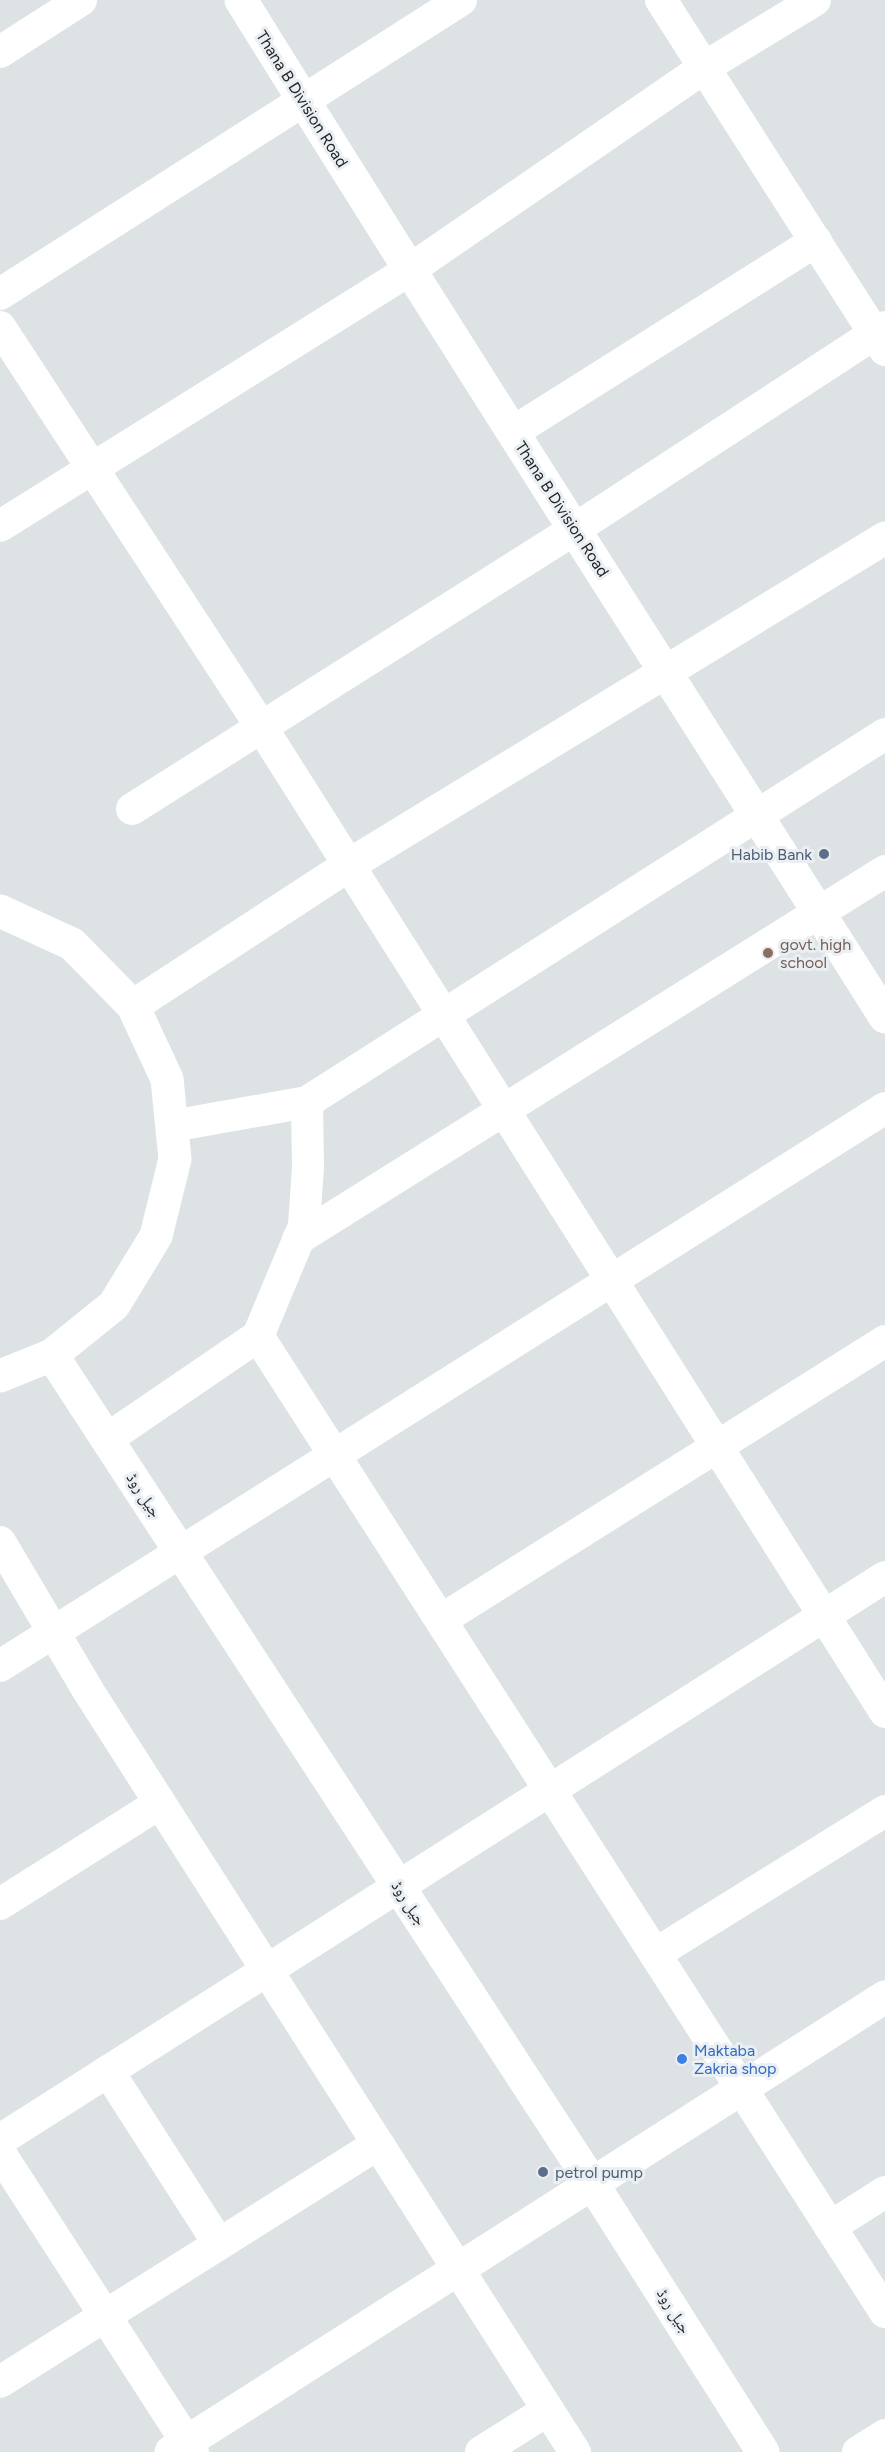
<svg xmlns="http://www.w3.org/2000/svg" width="885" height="2452" font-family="Figtree,'Noto Naskh Arabic',sans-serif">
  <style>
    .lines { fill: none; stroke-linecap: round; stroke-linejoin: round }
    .minor { stroke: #fff; stroke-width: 32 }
    .tertiary { stroke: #fff; stroke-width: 33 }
    .secondary { stroke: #fff; stroke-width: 33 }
    .service-dot { fill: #5c6f8a; stroke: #eaeff3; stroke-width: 2 }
    .education-dot { fill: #8d6e63; stroke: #eaeff3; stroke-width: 2 }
    .shop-dot { fill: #3f7fe0; stroke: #eaeff3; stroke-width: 2 }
    .labels { text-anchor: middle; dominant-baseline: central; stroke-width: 6; stroke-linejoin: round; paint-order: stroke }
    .street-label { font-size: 16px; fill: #232526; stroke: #eaeff3 }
    .service-label { font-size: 16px; fill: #4e5e75; stroke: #eaeff3; text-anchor: end }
    .education-label { font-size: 16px; fill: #785e54; stroke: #eaeff3; text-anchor: start }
    .shop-label { font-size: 16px; fill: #366cbe; stroke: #eaeff3; text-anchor: start }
  </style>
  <rect width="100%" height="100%" fill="#dde2e5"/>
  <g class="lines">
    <g class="minor">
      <polyline points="661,0 885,350"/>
      <polyline points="0,52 81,0"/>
      <polyline points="0,294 461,0"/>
      <polyline points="0,327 262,728 885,1712"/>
      <polyline points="513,432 816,241"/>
      <polyline points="0,526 408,271 705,67 815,0"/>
      <polyline points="132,809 575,529 885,327"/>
      <polyline points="172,1126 307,1102 885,734"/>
      <polyline points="298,1239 885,871"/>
      <polyline points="258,1336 885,2312"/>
      <polyline points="107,1439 258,1336 304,1226 308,1167 307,1102"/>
      <polyline points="0,1542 89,1692 575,2452"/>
      <polyline points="441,1620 885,1341"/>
      <polyline points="0,1666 885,1108"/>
      <polyline points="0,1904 160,1803"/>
      <polyline points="655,1954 885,1811"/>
      <polyline points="108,2071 219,2244"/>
      <polyline points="0,2140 885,1577"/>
      <polyline points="0,2153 193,2452"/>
      <polyline points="830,2227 885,2192"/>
      <polyline points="0,2382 378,2144"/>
      <polyline points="481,2452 548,2410"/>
      <polyline points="858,2452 885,2435"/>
    </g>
    <g class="tertiary">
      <path d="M241,0C452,341 670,678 885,1017"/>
      <polyline points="171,2452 885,1997"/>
    </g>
    <g class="secondary">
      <polyline points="0,911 72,944 133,1006 167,1079 175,1159 156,1236 114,1305 52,1355 0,1376"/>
      <polyline points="133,1006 349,865 885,538"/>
      <polyline points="52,1355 592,2183 763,2452"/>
    </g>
  </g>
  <g class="service-dot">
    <circle cx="824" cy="854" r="6"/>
    <circle cx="543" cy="2172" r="6"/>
  </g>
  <circle class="education-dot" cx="768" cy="953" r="6"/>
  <circle class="shop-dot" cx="682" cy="2059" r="6"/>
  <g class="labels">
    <g class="street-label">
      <text transform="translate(302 99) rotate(58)">Thana B Division Road</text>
      <text transform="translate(562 509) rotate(57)">Thana B Division Road</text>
      <text transform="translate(144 1495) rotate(57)">جیل روڈ</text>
      <text transform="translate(409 1903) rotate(57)">جیل روڈ</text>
      <text transform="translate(674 2311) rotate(58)">جیل روڈ</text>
    </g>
    <g class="service-label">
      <text x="812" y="854">Habib Bank</text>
      <text x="555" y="2172" text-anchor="start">petrol pump</text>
    </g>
    <g class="education-label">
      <text x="780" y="944">govt. high<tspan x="780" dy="18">school</tspan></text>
    </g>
    <g class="shop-label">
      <text x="694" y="2050">Maktaba<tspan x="694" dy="18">Zakria shop</tspan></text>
    </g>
  </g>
</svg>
